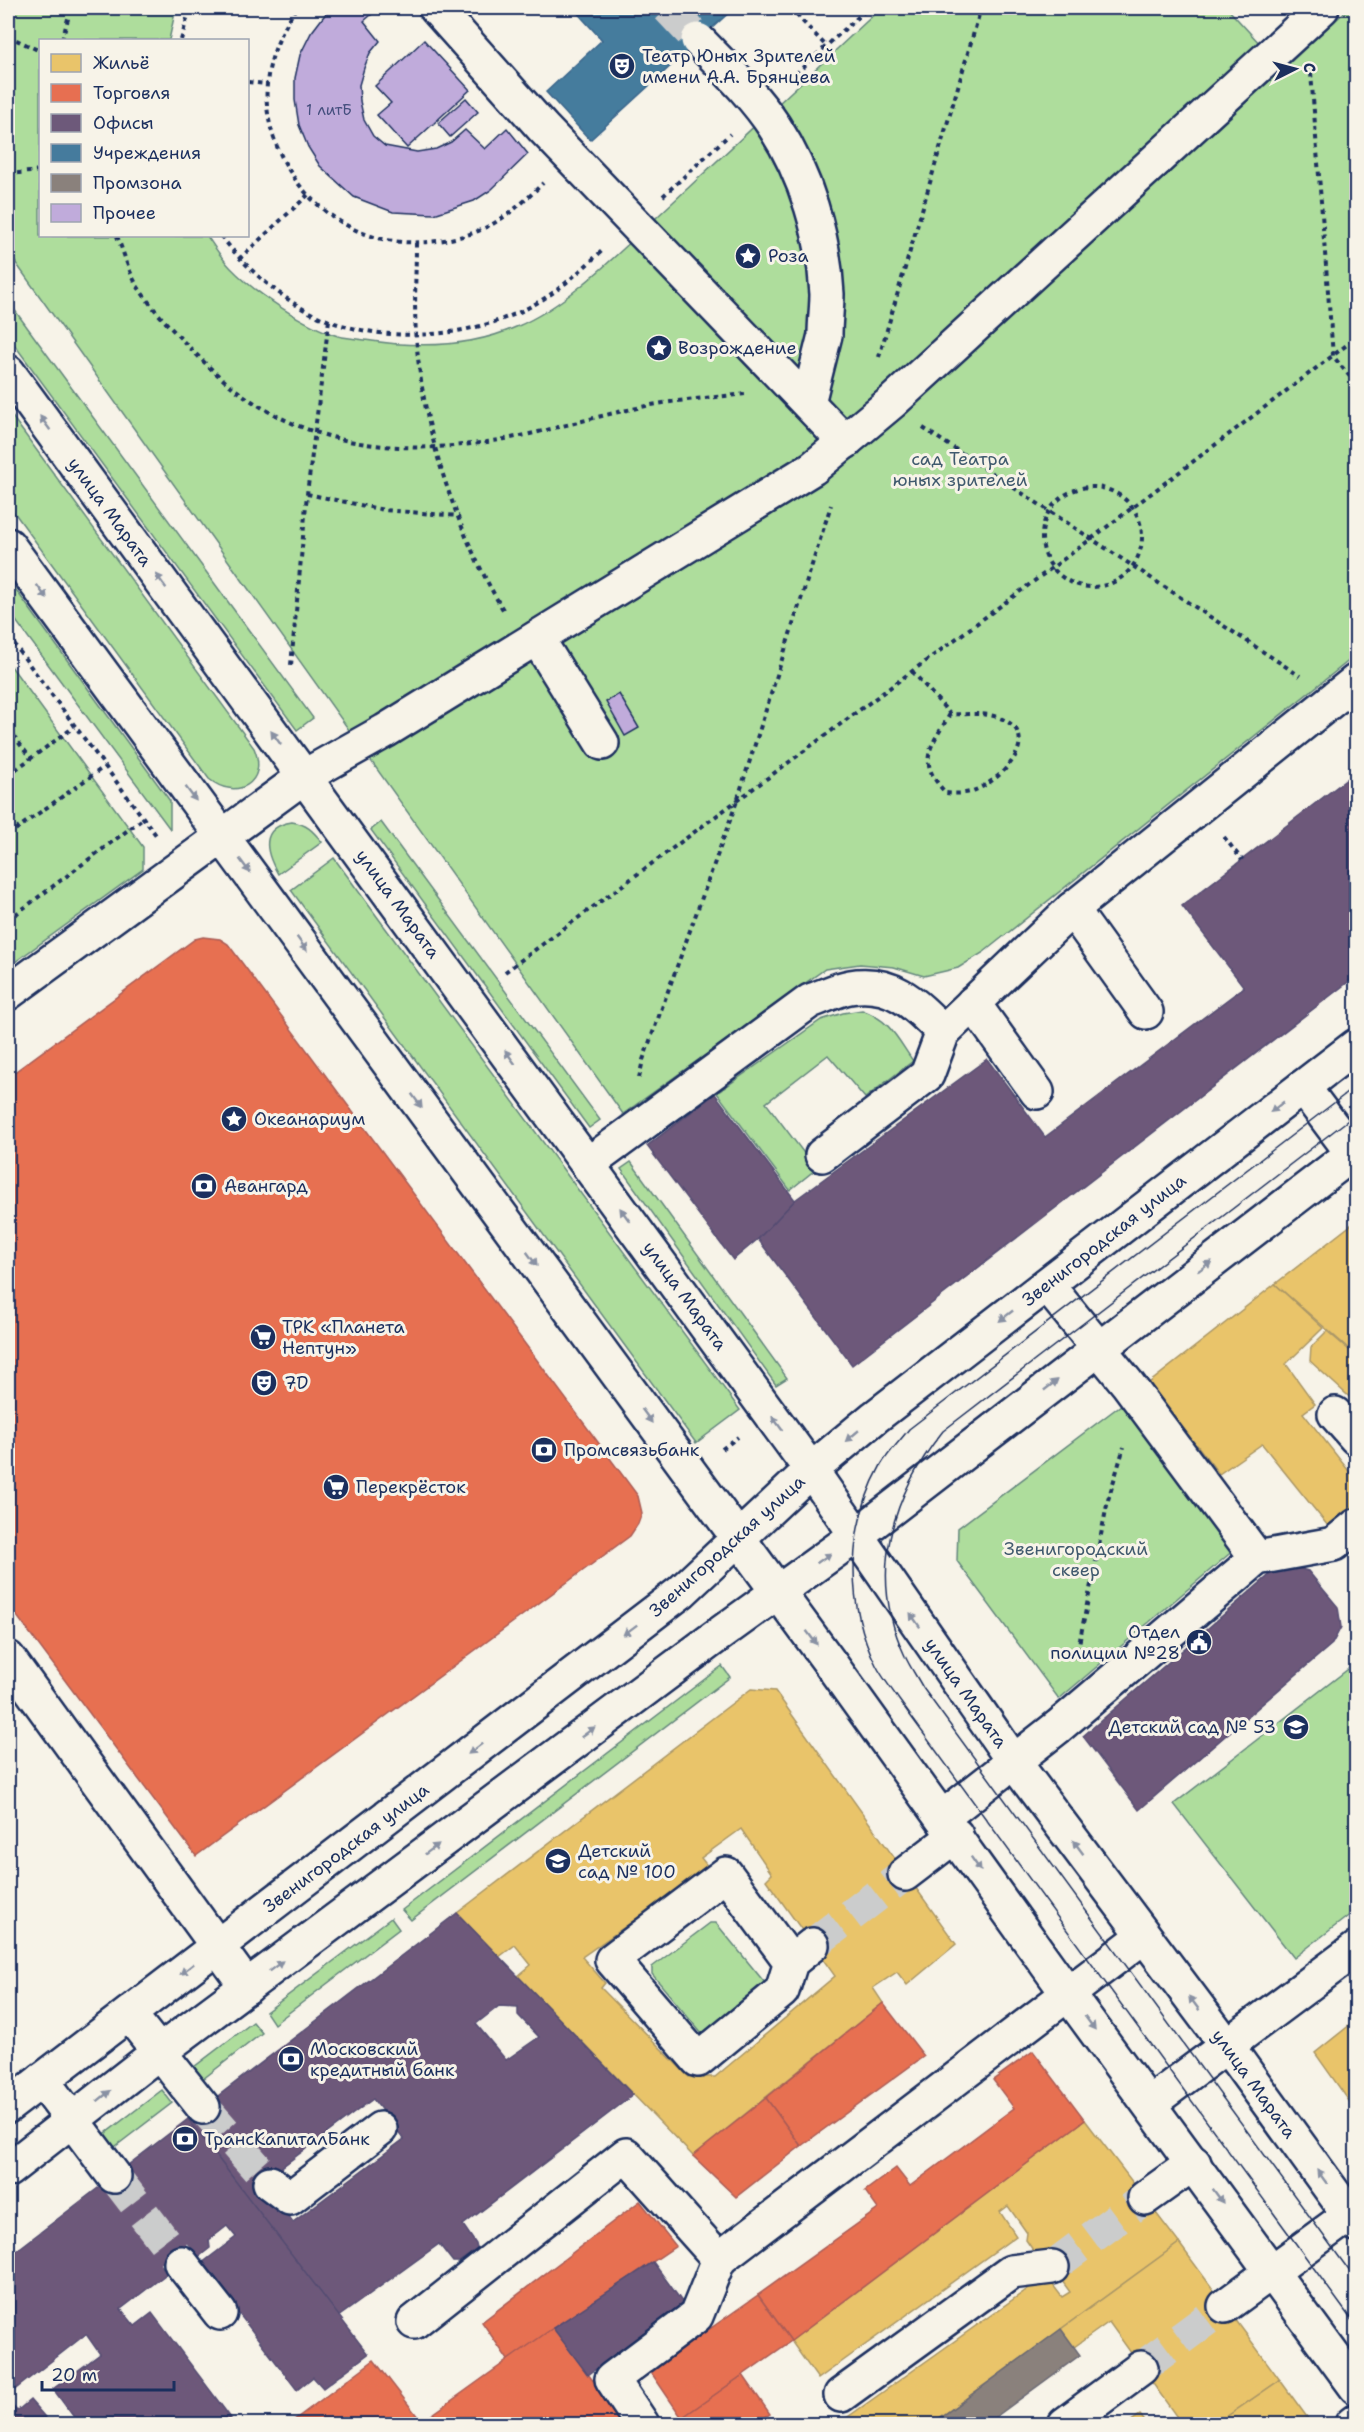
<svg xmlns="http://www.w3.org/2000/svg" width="1364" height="2432" font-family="'Shantell Sans',sans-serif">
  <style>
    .green { fill: #aedd9c; stroke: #64867d; stroke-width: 1.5 }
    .homes { fill: #e9c46a; stroke: #ab9766; stroke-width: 1.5; fill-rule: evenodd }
    .shops { fill: #e76f51; stroke: #aa5c55; stroke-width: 1.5 }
    .offices { fill: #6d597a; stroke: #544c72; stroke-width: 1.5; fill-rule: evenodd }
    .public { fill: #457b9d; stroke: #38648a; stroke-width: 1.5 }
    .industry { fill: #8a817c; stroke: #696873; stroke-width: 1.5 }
    .building { fill: #c0abdb; stroke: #1b2f5e; stroke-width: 1.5 }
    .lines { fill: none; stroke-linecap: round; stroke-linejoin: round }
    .minor-tunnel { stroke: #cbcccc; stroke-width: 33; stroke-dasharray: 33 16; stroke-linecap: butt }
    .minor-casing { stroke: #1b2f5e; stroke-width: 38 }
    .path { stroke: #1b2f5e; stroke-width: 4; stroke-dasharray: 4.5 4.5; stroke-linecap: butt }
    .minor { stroke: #f7f3e8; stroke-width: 33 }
    .tram { stroke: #1b2f5e; stroke-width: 1.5 }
    .minor-bridge-casing { stroke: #1b2f5e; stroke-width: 38; stroke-linecap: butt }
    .minor-bridge { stroke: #f7f3e8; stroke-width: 33 }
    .oneway { fill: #8991a3 }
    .labels { text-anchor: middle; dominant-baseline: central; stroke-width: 6; stroke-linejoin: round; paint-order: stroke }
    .number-label { font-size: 15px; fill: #444e7d }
    .poi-label { font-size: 18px; fill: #1b2f5e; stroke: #f7f3e8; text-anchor: start }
    .park-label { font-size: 18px; fill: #405a6e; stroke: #f7f3e8 }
    .street-label { font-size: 18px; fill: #1b2f5e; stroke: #f7f3e8 }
  </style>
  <rect width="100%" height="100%" fill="#f7f3e8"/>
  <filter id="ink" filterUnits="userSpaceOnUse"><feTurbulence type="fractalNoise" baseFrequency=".0167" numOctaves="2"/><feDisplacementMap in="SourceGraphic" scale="12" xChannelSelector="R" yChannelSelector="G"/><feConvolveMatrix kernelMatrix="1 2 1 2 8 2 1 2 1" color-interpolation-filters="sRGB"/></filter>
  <g filter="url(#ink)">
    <g class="green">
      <path d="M8,8H176L169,40H40V236H207C214,246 222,259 231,268C255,293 305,326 338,336C346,338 356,339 365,340C416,348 469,348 516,327C573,303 627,244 672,203C741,138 811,73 881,8H1227L1283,69L1349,8H1356V655L984,952L958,968L924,976L894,967L860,964L825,969L623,1114L8,252Z"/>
      <polygon points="8,301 313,718 297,730 8,336"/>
      <path d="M8,411L254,748C269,783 236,801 209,779L8,504Z"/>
      <polygon points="8,579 170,801 170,829 8,610"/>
      <polygon points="8,662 143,847 143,869 8,967"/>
      <path d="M292,822C307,824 313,831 322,842L278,874C265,852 259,827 292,822Z"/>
      <polygon points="381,822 600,1120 589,1128 371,830"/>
      <polygon points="334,858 740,1410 696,1443 291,890"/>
      <path d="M862,1010C890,1020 897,1038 913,1061L865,1098L828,1055L766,1103L816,1169L790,1190L717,1093L821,1020L843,1013Z"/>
      <polygon points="631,1162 787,1378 776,1385 621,1169"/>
      <polygon points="1125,1402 1235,1549 1059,1699 957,1561 958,1528"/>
      <polygon points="1356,1663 1356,1910 1294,1958 1174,1804"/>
      <polygon points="722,1666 730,1677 411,1920 402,1910"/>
      <polygon points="391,1918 399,1929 274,2024 266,2012"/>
      <polygon points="710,1923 716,1923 765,1983 702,2034 652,1974 652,1967"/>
      <polygon points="253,2022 262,2033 203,2079 194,2067"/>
      <polygon points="162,2090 172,2103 112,2149 102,2136"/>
    </g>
    <g class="homes">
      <polygon points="1356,1221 1356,1355 1275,1284"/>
      <polygon points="1275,1284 1323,1328 1286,1364 1315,1404 1303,1413 1356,1480 1356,1511 1332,1531 1262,1444 1219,1474 1197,1445 1190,1451 1161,1412 1167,1408 1149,1383"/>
      <polygon points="1327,1331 1356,1356 1356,1403 1310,1361 1311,1347"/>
      <path d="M751,1689L775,1691L956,1944L907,1985L897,1972L873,1988L883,2003L693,2156L518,1976L531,1965L515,1945L499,1957L457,1913ZM741,1829L772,1874L766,1880L835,1976L715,2077H689L601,1988L605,1983L582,1957L709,1868L701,1858Z"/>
      <polygon points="1356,2020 1356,2111 1315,2053"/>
      <polygon points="1085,2120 1179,2243 931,2424 838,2424 1046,2276 1062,2297 1070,2292 1049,2263 1042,2263 1026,2240 1027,2233 1008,2206 1000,2212 1016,2236 818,2379 791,2341"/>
      <polygon points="1179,2243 1280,2380 1216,2424 1173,2424 1179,2420 1109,2322 1074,2347 1061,2329"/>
      <polygon points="1280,2380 1312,2424 1216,2424"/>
      <polygon points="1140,2415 1147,2424 1127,2424"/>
    </g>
    <g class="shops">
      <polygon points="203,937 220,939 228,944 638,1496 642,1513 638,1524 630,1536 196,1856 8,1604 8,1077 195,939"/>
      <polygon points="883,2003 924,2056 801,2146 766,2098"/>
      <polygon points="1033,2051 1085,2120 791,2341 758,2295 878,2209 865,2191 896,2168 910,2186 1014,2108 993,2080"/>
      <polygon points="766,2098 801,2146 736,2197 693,2156"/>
      <polygon points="640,2201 676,2246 508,2360 482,2322"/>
      <polygon points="758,2295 791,2341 682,2418 650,2371"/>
      <polygon points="553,2328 626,2424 419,2424 508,2360"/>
      <polygon points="374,2360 422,2422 419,2424 289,2424"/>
      <polygon points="743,2375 770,2414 755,2424 673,2424"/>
    </g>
    <g class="offices">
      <polygon points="1356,772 1356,976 852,1365 758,1239 795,1200 987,1059 1045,1137 1244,987 1182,906"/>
      <polygon points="715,1094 795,1200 758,1239 733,1260 647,1146"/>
      <polygon points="1293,1567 1308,1571 1338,1607 1341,1627 1332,1644 1139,1810 1083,1736 1273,1572"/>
      <path d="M457,1913L633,2095L463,2225L476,2244L477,2249L459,2262H453L439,2244L338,2317L188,2119ZM499,2006L518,2007V2015L539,2037L506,2060L476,2024ZM373,2099L404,2139L293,2222L269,2189L271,2175Z"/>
      <polygon points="188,2119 368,2354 323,2388 313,2377 297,2390 201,2264 236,2237 227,2226 209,2240 210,2248 196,2259 187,2258 121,2309 135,2326 152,2313 231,2418 222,2424 79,2424 53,2389 100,2354 86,2334 8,2395 8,2257"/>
      <polygon points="653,2262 683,2303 588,2375 553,2328"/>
      <polygon points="30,2400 51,2424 8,2424 8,2401 17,2411"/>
    </g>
    <polygon class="public" points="573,8 734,8 590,140 546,92 602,40"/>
    <polygon class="industry" points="1061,2329 1080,2355 986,2424 940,2424 937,2420"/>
    <g class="building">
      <polygon points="330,8 379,8 364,21 380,41 370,53 364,68 359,85 360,101 364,120 373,136 385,146 417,152 436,149 451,142 465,130 485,149 507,128 528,154 491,190 474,201 434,214 393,212 354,197 320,166 308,147 299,125 295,100 295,78 300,55 311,33"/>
      <polygon points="424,40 470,90 407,148 377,115 391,103 375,86"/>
      <polygon points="466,98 478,112 450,137 438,123"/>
      <polygon points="619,694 639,728 625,736 606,702"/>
    </g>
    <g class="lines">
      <g class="minor-tunnel">
        <polyline points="668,8 698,40"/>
        <polyline points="812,1945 905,1874"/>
        <polyline points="203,2107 270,2183"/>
        <polyline points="114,2176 181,2263"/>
        <polyline points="1052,2267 1145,2198"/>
        <polyline points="1141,2368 1225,2306"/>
      </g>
      <defs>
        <g id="minor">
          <polyline points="436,8 543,128 845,442"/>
          <polyline points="8,372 811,1470 1014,1762 1227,2046 1356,2224"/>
          <polyline points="808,403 825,335"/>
          <polyline points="8,545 833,1667 1068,1994 1356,2387"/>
          <polyline points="537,638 602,743"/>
          <polyline points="1072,909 1146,1012"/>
          <polyline points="8,993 305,776 385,731 813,468 892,402 1322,8"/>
          <polyline points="973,1003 1037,1092"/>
          <polyline points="1303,1087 1356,1158"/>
          <polyline points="822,1155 927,1075 943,1032"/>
          <path d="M588,1164L810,1001C823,997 837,989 850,987C893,980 915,1004 943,1032L1072,909L1356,681"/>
          <polyline points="1047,1285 1127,1383 1257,1558"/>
          <polyline points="1335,1414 1356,1438"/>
          <polyline points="8,1658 247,1987"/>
          <polyline points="943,1817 1059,1726 1257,1558 1334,1544 1356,1526"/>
          <polyline points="905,1874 956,1835"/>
          <polyline points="791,1962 782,1991 698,2060 612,1960 726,1874 791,1962 812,1945"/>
          <polyline points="129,2014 203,2107"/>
          <polyline points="42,2080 114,2176"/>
          <polyline points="1150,2103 1356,1949"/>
          <polyline points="8,2106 681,1592 811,1470 875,1417 1356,1046"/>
          <polyline points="8,2170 159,2052 714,1638 857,1535 1356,1151"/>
          <polyline points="270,2183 290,2198 380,2129"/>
          <polyline points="1145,2198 1194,2163"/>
          <polyline points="181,2263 220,2313"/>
          <polyline points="1225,2306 1356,2210"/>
          <polyline points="414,2322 626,2155 719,2259 1144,1936"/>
          <polyline points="841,2395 1011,2272 1052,2267"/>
          <polyline points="642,2424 612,2379 696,2316 719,2259"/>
          <polyline points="1065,2424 1141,2368"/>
          <polyline points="1352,2424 1356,2421"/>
        </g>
      </defs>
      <use href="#minor" class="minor-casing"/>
      <g class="path">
        <path d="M296,8C282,30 269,57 267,84C261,155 317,227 387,240C415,245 446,242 473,233C501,223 523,203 543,183"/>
        <polyline points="790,8 826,46"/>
        <polyline points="8,36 40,51"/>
        <polyline points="62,40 71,8"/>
        <polyline points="181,40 190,8"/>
        <polyline points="1311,73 1333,356 1356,384"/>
        <polyline points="789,80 868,8"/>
        <polyline points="248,82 267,84"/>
        <polyline points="8,174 40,171"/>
        <polyline points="663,196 730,134"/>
        <path d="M117,236C124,253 129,274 140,290C157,315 181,339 203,361C283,441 377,458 487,442C537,435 587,418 637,408C672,400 709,398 745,394"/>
        <path d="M221,236C242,263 266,285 295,304C363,348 472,343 540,301C564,287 584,267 604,249"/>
        <path d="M416,243C416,273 414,304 416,335C422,429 456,532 505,613"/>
        <polyline points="239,259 308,195"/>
        <polyline points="879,357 981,8"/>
        <polyline points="923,428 1300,676"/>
        <circle cx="1092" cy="537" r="50"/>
        <polyline points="307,494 384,510 459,516"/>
        <polyline points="8,636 156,835"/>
        <polyline points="291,665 307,494 329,320"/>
        <path d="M912,671L950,714C964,715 983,712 997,717C1047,734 1003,780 973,791C965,794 955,794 946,793C915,760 931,747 950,714"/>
        <polyline points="8,728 31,759"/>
        <polyline points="8,775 74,727"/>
        <polyline points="8,835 104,767"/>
        <polyline points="1224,837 1242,860"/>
        <polyline points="8,920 144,818"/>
        <polyline points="505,972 1091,539 1356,338"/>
        <polyline points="639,1078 643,1060 737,801 831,505"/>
        <polyline points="722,1449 738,1437"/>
        <polyline points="1076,1659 1108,1500 1124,1447"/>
      </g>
      <use href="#minor" class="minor"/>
      <g class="tram">
        <path d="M1356,1086L909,1429C900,1441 888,1453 881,1465C847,1526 845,1603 876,1665C882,1677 891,1688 899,1700L1356,2326"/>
        <path d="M1356,1114L943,1431C891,1496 867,1576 905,1656C910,1667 917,1677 923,1688L1356,2280"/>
      </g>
      <defs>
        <path id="minor-bridge" d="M698,40C724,67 753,94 774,126C806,175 824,236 827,294C827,307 825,321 825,335"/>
      </defs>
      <use href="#minor-bridge" class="minor-bridge-casing"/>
      <use href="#minor-bridge" class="minor-bridge"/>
    </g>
    <defs><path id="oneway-solid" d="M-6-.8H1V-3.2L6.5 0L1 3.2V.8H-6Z" transform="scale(1.5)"/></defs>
    <g class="oneway">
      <use href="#oneway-solid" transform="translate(45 423) rotate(-126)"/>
      <use href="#oneway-solid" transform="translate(161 581) rotate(-126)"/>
      <use href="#oneway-solid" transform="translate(42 592) rotate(54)"/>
      <use href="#oneway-solid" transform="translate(276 738) rotate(-126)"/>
      <use href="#oneway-solid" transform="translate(191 794) rotate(53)"/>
      <use href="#oneway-solid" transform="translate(245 866) rotate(53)"/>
      <use href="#oneway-solid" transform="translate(302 944) rotate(54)"/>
      <use href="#oneway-solid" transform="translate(510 1057) rotate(-126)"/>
      <use href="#oneway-solid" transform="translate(417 1101) rotate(54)"/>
      <use href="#oneway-solid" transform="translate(1277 1107) rotate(142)"/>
      <use href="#oneway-solid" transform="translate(625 1215) rotate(-126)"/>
      <use href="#oneway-solid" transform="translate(532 1259) rotate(54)"/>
      <use href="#oneway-solid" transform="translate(1205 1266) rotate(-37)"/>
      <use href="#oneway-solid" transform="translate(1006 1316) rotate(142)"/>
      <use href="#oneway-solid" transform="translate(1051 1385) rotate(-38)"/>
      <use href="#oneway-solid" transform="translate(647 1416) rotate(54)"/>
      <use href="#oneway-solid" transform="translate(777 1423) rotate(-126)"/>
      <use href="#oneway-solid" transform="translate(852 1436) rotate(140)"/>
      <use href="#oneway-solid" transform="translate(824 1558) rotate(-35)"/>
      <use href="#oneway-solid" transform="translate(915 1620) rotate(-125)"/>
      <use href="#oneway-solid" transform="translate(630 1630) rotate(143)"/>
      <use href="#oneway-solid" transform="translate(812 1638) rotate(53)"/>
      <use href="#oneway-solid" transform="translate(588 1732) rotate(-37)"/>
      <use href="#oneway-solid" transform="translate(475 1749) rotate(143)"/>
      <use href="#oneway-solid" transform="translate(1078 1847) rotate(-127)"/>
      <use href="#oneway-solid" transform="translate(432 1849) rotate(-37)"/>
      <use href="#oneway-solid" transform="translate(976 1864) rotate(55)"/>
      <use href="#oneway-solid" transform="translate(276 1966) rotate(-37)"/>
      <use href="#oneway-solid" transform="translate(187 1969) rotate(142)"/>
      <use href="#oneway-solid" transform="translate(1194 2003) rotate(-127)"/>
      <use href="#oneway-solid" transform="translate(1090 2023) rotate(53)"/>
      <use href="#oneway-solid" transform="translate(104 2096) rotate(-39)"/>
      <use href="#oneway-solid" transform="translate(1322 2177) rotate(-126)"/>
      <use href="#oneway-solid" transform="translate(1218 2196) rotate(54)"/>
    </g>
  </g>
  <defs>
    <symbol id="theatre-disc" viewBox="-11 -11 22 22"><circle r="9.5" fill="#1b2f5e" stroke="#f7f3e8"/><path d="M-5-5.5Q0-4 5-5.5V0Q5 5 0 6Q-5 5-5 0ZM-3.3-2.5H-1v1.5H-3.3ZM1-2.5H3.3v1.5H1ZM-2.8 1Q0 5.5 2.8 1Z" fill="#fff"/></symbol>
    <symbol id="sight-disc" viewBox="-11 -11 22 22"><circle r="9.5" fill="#1b2f5e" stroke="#f7f3e8"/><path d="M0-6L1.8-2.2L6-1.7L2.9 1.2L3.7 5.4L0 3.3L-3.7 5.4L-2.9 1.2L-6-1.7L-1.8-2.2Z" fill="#fff"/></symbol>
    <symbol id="bank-disc" viewBox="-11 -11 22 22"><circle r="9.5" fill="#1b2f5e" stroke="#f7f3e8"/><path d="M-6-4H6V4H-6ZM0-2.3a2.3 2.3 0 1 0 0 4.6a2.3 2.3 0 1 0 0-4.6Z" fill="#fff"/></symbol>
    <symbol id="supermarket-disc" viewBox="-11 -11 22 22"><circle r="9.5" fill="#1b2f5e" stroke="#f7f3e8"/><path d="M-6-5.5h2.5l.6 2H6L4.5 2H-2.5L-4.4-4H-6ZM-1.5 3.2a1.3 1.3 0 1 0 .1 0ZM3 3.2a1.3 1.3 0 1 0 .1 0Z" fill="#fff"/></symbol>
    <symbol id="civic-disc" viewBox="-11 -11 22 22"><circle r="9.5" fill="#1b2f5e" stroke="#f7f3e8"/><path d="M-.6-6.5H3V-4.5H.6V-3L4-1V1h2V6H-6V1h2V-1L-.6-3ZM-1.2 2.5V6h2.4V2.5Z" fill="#fff"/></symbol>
    <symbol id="school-disc" viewBox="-11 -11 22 22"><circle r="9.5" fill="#1b2f5e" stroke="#f7f3e8"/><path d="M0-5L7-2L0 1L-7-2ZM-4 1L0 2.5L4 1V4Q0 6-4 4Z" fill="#fff"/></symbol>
  </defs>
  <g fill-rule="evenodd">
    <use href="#theatre-disc" x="607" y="51" width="30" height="30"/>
    <use href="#sight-disc" x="733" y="241" width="30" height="30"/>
    <use href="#sight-disc" x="644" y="333" width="30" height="30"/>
    <use href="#sight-disc" x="219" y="1104" width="30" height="30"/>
    <use href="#bank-disc" x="189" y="1171" width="30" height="30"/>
    <use href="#supermarket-disc" x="248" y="1322" width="30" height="30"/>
    <use href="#theatre-disc" x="249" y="1368" width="30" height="30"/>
    <use href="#bank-disc" x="529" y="1435" width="30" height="30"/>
    <use href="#supermarket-disc" x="321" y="1472" width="30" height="30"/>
    <use href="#civic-disc" x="1184" y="1627" width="30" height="30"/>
    <use href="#school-disc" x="1281" y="1712" width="30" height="30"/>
    <use href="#school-disc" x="543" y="1846" width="30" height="30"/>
    <use href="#bank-disc" x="276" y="2044" width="30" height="30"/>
    <use href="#bank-disc" x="170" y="2124" width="30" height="30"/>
  </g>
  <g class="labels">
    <g class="number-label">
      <text x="329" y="110">1 литБ</text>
    </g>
    <g class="poi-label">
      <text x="642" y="56">Театр Юных Зрителей<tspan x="642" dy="21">имени А.А. Брянцева</tspan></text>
      <text x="768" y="256">Роза</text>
      <text x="678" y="348">Возрождение</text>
      <text x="254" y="1119">Океанариум</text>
      <text x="224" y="1186">Авангард</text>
      <text x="282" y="1327">ТРК «Планета<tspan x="282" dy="21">Нептун»</tspan></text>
      <text x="284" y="1383">7D</text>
      <text x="564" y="1450">Промсвязьбанк</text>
      <text x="356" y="1487">Перекрёсток</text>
      <text x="1180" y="1632" text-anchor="end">Отдел<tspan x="1180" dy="21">полиции №28</tspan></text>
      <text x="1276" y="1727" text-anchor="end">Детский сад № 53</text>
      <text x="578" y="1851">Детский<tspan x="578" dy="21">сад № 100</tspan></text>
      <text x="310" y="2049">Московский<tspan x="310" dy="21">кредитный банк</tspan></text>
      <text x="204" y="2139">ТрансКапиталБанк</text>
    </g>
    <g class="park-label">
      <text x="960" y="459">сад Театра<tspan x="960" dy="21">юных зрителей</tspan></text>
      <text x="1076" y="1549">Звенигородский<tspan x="1076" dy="21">сквер</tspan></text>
    </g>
    <g class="street-label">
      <text transform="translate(110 512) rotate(54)">улица Марата</text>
      <text transform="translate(398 904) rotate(54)">улица Марата</text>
      <text transform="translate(1104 1240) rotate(-38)">Звенигородская улица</text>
      <text transform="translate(685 1296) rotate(54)">улица Марата</text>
      <text transform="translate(727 1546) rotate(-42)">Звенигородская улица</text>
      <text transform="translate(966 1693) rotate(55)">улица Марата</text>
      <text transform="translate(346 1848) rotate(-37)">Звенигородская улица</text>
      <text transform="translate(1254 2084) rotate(54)">улица Марата</text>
    </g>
  </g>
  <rect width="1364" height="2432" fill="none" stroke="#f7f3e8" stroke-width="30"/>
  <rect x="15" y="15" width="1334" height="2402" fill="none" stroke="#1b2f5e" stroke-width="2" filter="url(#ink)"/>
  <rect x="39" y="39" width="210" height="198" fill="#f7f3e8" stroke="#9fa5b1" stroke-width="1.5"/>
  <rect x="51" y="54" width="30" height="18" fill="#e9c46a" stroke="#9fa5b1" stroke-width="1.5"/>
  <text x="93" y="69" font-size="18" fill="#1b2f5e">Жильё</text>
  <rect x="51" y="84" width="30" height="18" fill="#e76f51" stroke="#9fa5b1" stroke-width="1.5"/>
  <text x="93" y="99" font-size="18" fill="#1b2f5e">Торговля</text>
  <rect x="51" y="114" width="30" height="18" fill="#6d597a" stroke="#9fa5b1" stroke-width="1.5"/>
  <text x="93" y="129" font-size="18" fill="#1b2f5e">Офисы</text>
  <rect x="51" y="144" width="30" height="18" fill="#457b9d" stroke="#9fa5b1" stroke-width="1.5"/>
  <text x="93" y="159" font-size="18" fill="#1b2f5e">Учреждения</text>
  <rect x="51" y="174" width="30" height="18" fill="#8a817c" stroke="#9fa5b1" stroke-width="1.5"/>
  <text x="93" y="189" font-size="18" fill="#1b2f5e">Промзона</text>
  <rect x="51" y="204" width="30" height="18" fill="#c0abdb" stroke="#9fa5b1" stroke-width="1.5"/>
  <text x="93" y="219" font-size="18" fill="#1b2f5e">Прочее</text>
  <g transform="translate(1295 69) rotate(84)" stroke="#f7f3e8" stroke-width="4.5" paint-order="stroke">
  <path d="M0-4.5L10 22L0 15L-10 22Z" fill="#1b2f5e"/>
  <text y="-9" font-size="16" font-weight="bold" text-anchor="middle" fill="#1b2f5e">С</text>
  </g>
  <path d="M42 2381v9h132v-9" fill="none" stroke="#1b2f5e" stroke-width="3"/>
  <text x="51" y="2381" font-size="18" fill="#1b2f5e" stroke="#f7f3e8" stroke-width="4.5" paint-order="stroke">20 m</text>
</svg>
